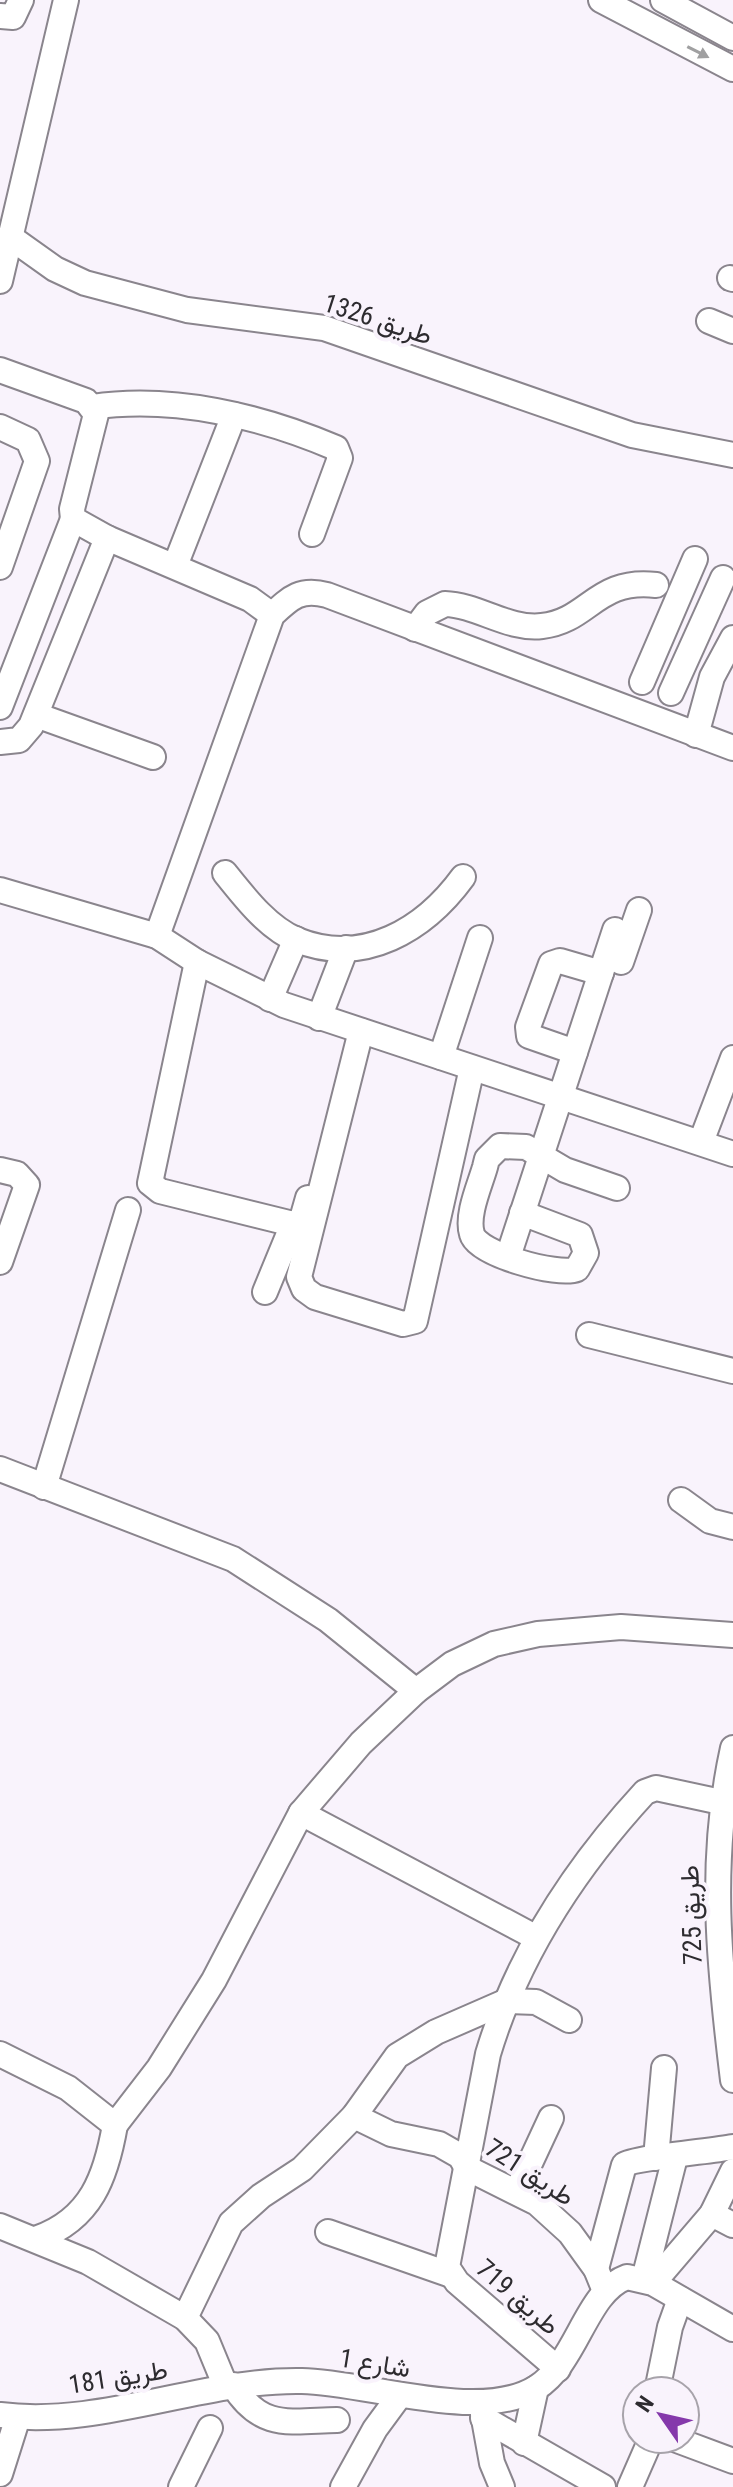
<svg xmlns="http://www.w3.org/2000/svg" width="733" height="2487" font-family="'Roboto Condensed',Vazirmatn,sans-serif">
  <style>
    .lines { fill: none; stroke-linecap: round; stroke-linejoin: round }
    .minor-casing { stroke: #8a858d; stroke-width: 28 }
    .minor { stroke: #fff; stroke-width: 24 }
    .oneway { fill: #a0a0a1 }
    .labels { text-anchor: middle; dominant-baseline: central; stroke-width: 8; stroke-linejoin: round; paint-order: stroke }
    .street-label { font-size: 26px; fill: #2d2b2f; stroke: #f9f3fc }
  </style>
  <rect width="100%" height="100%" fill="#f9f3fc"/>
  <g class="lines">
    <defs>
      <g id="minor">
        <polyline points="601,0 733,69"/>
        <polyline points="663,0 733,38"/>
        <polyline points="0,16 13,17 21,0"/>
        <polyline points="10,237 55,269 85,283 187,310 324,328 632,435 733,455"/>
        <polyline points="730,278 733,279"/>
        <polyline points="0,281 66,0"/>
        <polyline points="709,321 733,331"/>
        <polyline points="0,370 86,401 96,414 72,509 73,519 107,538 250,599 272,615"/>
        <path d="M92,407C173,395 261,416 336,448L340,458L312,534"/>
        <polyline points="0,427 28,440 37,461 0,567"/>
        <polyline points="175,566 234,415"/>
        <path d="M415,629L427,613L445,604C478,605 508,630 542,626C589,621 596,578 656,585"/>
        <polyline points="642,682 695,559"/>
        <polyline points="671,693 723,578"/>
        <polyline points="0,707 73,519"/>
        <polyline points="36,715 153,757"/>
        <polyline points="696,735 712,677 733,638"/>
        <polyline points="0,742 19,740 31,726 107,538"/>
        <path d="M225,873C245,898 268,928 297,940C364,967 425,929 463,877"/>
        <polyline points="0,890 157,936 197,962 284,1005 733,1154"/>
        <path d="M157,936L272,615C291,597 301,588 327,595L733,748"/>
        <polyline points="197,962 150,1183 160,1191 293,1224 302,1219 308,1198"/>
        <polyline points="621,962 639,910"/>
        <polyline points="270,999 296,939"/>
        <polyline points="319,1018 346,948"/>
        <polyline points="361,1031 299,1277 304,1289 315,1297 403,1324 415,1321 472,1068"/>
        <polyline points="575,1052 529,1036 528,1027 551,964 560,961 601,973"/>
        <polyline points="441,1057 480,938"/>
        <polyline points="701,1142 733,1058"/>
        <polyline points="0,1170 17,1174 27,1185 0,1262"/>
        <path d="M522,1213L580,1235L586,1253L577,1269C558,1277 477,1254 472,1234C466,1215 480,1185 485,1167L487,1159L500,1146L526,1147L565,1170L617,1188"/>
        <polyline points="508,1257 615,930"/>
        <polyline points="265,1292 293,1224"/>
        <polyline points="589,1335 733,1371"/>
        <polyline points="0,1469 233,1559 328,1620 416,1691"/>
        <polyline points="44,1487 128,1210"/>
        <polyline points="681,1500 710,1521 733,1527"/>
        <path d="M733,1748C708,1861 719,1966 733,2080"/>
        <polyline points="301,1813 535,1937"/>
        <path d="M0,2054L68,2088L115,2125C106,2177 91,2219 38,2238"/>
        <polyline points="354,2116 391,2134 439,2144 460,2156 467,2168 537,2203 570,2233 596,2269 605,2291"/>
        <polyline points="115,2125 159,2068 214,1980 301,1813 361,1743 416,1691 452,1664 494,1644 538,1634 621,1627 733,1635"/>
        <polyline points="656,2158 664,2068"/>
        <polyline points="517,2191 551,2118"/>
        <polyline points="712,2214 733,2225"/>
        <polyline points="0,2226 88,2262 185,2318 207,2341 226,2387"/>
        <polyline points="328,2232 451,2275"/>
        <path d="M596,2269L624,2165C633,2158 713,2151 733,2147"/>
        <polyline points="644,2279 675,2157"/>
        <polyline points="653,2283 712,2214 733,2171"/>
        <polyline points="185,2318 231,2223 261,2196 302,2169 354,2116 397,2056 436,2032 507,2001 536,2002 569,2020"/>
        <path d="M558,2369L457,2282L447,2267L488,2054C518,1954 575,1868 645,1792L656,1788L721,1802"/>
        <path d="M233,2385C261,2431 291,2421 337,2420"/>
        <polyline points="657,2391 670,2327 680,2299"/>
        <polyline points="482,2408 492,2463 502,2487"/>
        <path d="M0,2415C102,2428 201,2379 302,2381C366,2382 479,2423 536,2388C578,2362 585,2292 627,2277L653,2283L733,2329"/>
        <polyline points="483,2418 603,2487"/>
        <polyline points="674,2439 733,2461"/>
        <polyline points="524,2443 536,2388"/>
        <polyline points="0,2474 18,2417"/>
        <polyline points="181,2487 210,2428"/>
        <polyline points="343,2487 375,2429 400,2395"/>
        <polyline points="630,2487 651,2439"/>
      </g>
    </defs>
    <use href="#minor" class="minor-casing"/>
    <use href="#minor" class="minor"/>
  </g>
  <defs><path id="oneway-solid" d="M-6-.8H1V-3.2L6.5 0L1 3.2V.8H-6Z" transform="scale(2)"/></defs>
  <use class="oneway" href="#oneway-solid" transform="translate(698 52) rotate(27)"/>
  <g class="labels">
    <g class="street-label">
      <text transform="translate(378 319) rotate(18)">طريق 1326</text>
      <text transform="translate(691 1915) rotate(-92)">طريق 725</text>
      <text transform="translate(530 2172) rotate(33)">طريق 721</text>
      <text transform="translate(518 2297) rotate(41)">طريق 719</text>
      <text transform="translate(375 2363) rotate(9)">شارع 1</text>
      <text transform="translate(118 2377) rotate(-9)">طريق 181</text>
    </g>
  </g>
  <g transform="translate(661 2415) rotate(304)"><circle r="38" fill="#f9f3fc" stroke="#a7a3aa" stroke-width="2"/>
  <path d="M0-6L14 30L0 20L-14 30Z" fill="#8539ab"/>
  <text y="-12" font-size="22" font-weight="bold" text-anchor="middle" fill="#2d2b2f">N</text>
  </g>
</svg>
